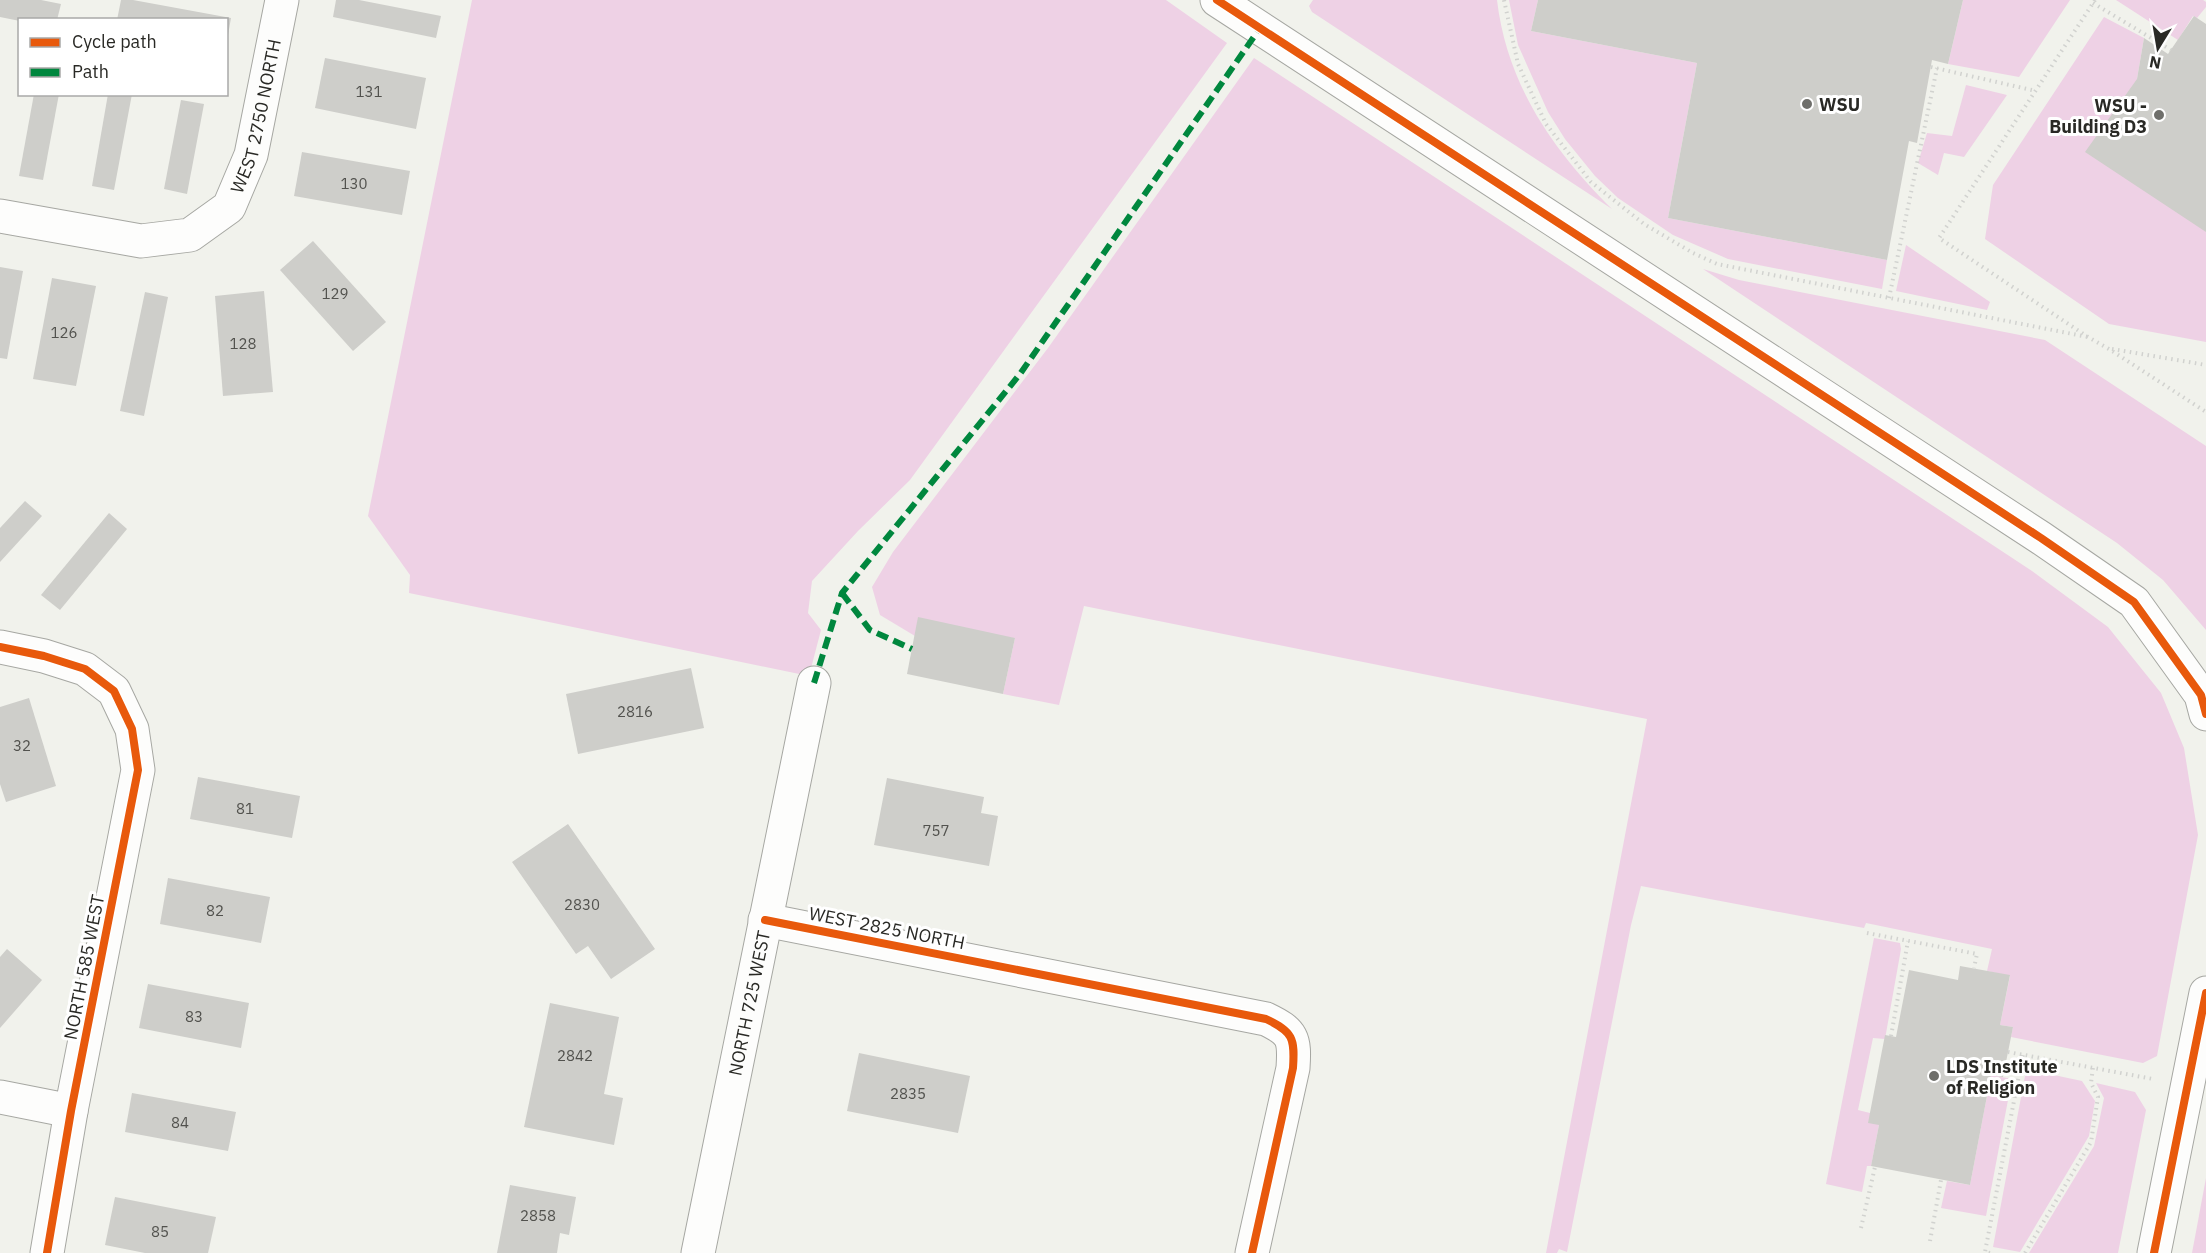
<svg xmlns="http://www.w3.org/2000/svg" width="2206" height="1253" font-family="'IBM Plex Sans',sans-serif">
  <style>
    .green { fill: #eed1e5 }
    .building { fill: #cececa }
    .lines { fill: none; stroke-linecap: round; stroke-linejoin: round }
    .street-casing { stroke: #a6a7a2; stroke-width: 35 }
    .path { stroke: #d1d2cf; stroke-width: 4; stroke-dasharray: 1.5 4.5; stroke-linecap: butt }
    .street { stroke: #fdfdfc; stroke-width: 33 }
    .quiet { stroke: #00873e; stroke-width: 6; stroke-dasharray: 12 6; stroke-linecap: butt }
    .cycleway-casing { stroke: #fff; stroke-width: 11 }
    .cycleway { stroke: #e8590c; stroke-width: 8 }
    .poi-dot { fill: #6f6f6b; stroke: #fff; stroke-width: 2 }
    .labels { text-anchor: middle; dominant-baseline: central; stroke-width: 6; stroke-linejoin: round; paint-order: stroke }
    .number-label { font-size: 15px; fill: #52524e }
    .poi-label { font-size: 18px; font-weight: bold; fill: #292925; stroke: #fff; text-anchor: start }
    .street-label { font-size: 18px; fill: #292925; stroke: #fff }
  </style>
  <rect width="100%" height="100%" fill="#f1f2ec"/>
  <g class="green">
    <polygon points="472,0 1166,0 1227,43 910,480 858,531 812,581 808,613 821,630 809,676 409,593 410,575 368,516"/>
    <path d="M1313,0H1497C1507,85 1553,150 1612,209L1312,12L1309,6Z"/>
    <polygon points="1509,0 1538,0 1531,31 1697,63 1668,218 1887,260 1882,289 1728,259 1673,235 1618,198 1595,176 1565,139 1548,112 1518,45"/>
    <polygon points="1963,0 2070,0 2019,77 1948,64"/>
    <polygon points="2116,0 2203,0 2206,2 2206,7 2197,18 2193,16 2178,40"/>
    <polygon points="2104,17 2144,38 2137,79 2206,232 2206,342 2109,324 1985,239 1993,185"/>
    <polygon points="1254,58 2032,571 2108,627 2161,693 2184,748 2198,835 2157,1056 2143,1063 2011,1037 2013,1027 2000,1025 2010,976 1987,971 1992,949 1866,923 1864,928 1641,886 1631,925 1567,1252 1559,1249 1557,1253 1546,1253 1647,719 1084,606 1059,705 1003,694 1015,638 915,636 880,615 872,587 893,552 1048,348"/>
    <polygon points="1966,85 2007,95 1964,157 1944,153 1938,175 1918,163 1927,133 1952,136"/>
    <polygon points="1906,245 1990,302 1987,310 1896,291"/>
    <polygon points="1703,269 1739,280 2045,340 2206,446 2206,630 2163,580 2117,543"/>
    <polygon points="1874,938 1900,943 1901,949 1885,1039 1873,1038 1858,1110 1870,1113 1879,1125 1871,1166 1867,1166 1862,1192 1826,1184"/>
    <polygon points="2035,1071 2082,1081 2095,1101 2089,1136 2020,1252 1993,1247 2025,1076"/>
    <polygon points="1991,1075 2012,1079 1986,1216 1941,1208 1947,1181 1970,1185"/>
    <polygon points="2096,1083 2135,1092 2146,1110 2118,1253 2029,1253 2094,1146 2104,1098"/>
    <polygon points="2206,1178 2206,1253 2192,1253"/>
  </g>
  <g class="building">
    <polygon points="0,0 41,0 61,4 57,20 20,20 20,21 0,17"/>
    <polygon points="121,0 133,0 231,18 228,35 226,20 117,20"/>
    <polygon points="336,0 359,0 441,16 436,38 333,17"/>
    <polygon points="1538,0 1963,0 1948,64 1932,60 1917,143 1909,141 1887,260 1668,218 1697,63 1531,31"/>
    <polygon points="2194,16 2206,24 2206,232 2085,152 2137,79 2144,38 2168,54"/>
    <polygon points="325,58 426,78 416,129 315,108"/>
    <polygon points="34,94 59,94 43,180 19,176"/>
    <polygon points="108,94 132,94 114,190 92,186"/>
    <polygon points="181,100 204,104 187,194 164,189"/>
    <polygon points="302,152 410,171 402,215 294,196"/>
    <polygon points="313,241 386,322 353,351 280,270"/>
    <polygon points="0,267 23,271 7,359 0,358"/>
    <polygon points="52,278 96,286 76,386 33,379"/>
    <polygon points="264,291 273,392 223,396 215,296"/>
    <polygon points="145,292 168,297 144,416 120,411"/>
    <polygon points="25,501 42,516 0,562 0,528"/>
    <polygon points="109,513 127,529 60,610 41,595"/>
    <polygon points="918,617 1015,638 1003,694 907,674"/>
    <polygon points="691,668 704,728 578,754 566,694"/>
    <polygon points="29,698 56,786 6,802 0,784 0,707"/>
    <polygon points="198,777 300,796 292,838 190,819"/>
    <polygon points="887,778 984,797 981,813 998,816 989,866 874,845"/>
    <polygon points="568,824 655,949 611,979 588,946 576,954 512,862"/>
    <polygon points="168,878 270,897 261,943 160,924"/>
    <polygon points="7,949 42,980 0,1028 0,957"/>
    <polygon points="1960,966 2010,975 2000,1025 2013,1027 2003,1077 1991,1075 1970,1185 1871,1166 1879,1125 1868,1123 1885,1035 1896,1037 1909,970 1958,980"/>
    <polygon points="148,984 249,1003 241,1048 139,1028"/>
    <polygon points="550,1003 619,1017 604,1094 623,1098 614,1145 524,1127"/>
    <polygon points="859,1053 970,1076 958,1133 847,1111"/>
    <polygon points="132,1093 236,1112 228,1151 125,1132"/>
    <polygon points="510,1185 576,1197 569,1235 560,1233 557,1253 497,1253"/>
    <polygon points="115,1197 216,1217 208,1253 145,1253 105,1245"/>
  </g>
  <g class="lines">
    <defs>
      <g id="street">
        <polyline points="1217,0 2041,538 2134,602 2201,695 2206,714"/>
        <path id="s1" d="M0,216L141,241L190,235L229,207L251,155L282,0"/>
        <polyline points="0,647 44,656 85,669 114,691 132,729 138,770 71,1111 47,1253"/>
        <path d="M765,920L1266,1019C1293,1032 1295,1038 1293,1068L1252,1253"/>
        <polyline points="0,1097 71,1111"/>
        <path id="s2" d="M698,1253L814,683"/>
        <polyline points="2154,1253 2206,993"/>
      </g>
    </defs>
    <use href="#street" class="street-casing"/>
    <g class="path">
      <polyline points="1504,0 1518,64 1546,124 1591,182 1644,224 1693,253 1717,264 2088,337"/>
      <polyline points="2095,0 1939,238 2088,337 2109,349 2206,412"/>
      <polyline points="2093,3 2171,50"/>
      <polyline points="1931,67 2036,91"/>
      <polyline points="1889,298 1937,68"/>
      <polyline points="2112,349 2206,365"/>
      <polyline points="1867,933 1977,954 1974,968"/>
      <polyline points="1891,1036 1908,941"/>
      <polyline points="2008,1052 2153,1079"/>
      <polyline points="1861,1228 1875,1167"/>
      <polyline points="1930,1241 1941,1180"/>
      <polyline points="1990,1253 1985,1252 2023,1054"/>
      <polyline points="2025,1253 2091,1142 2098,1097 2091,1083 2093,1067"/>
    </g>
    <use href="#street" class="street"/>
    <g class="quiet">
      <polyline points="842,593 870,630 912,649"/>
      <polyline points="814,683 842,593 1020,374 1260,28"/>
    </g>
    <defs>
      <g id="cycleway">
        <polyline points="1217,0 2041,538 2134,602 2201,695 2206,714"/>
        <polyline points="0,647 44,656 85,669 114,691 132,729 138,770 71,1111 47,1253"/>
        <path d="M765,920L1266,1019C1293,1032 1295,1038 1293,1068L1252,1253"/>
        <polyline points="2154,1253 2206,993"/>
      </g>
    </defs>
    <use href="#cycleway" class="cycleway-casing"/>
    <use href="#cycleway" class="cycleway"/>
  </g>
  <g class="poi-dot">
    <circle cx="1807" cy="104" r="6"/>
    <circle cx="2159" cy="115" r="6"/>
    <circle cx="1934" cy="1076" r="6"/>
  </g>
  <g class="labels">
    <g class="number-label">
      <text x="369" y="91">131</text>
      <text x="354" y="183">130</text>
      <text x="335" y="293">129</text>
      <text x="64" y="332">126</text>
      <text x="243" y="343">128</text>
      <text x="635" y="711">2816</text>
      <text x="22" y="745">32</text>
      <text x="245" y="808">81</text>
      <text x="936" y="830">757</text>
      <text x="582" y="904">2830</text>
      <text x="215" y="910">82</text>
      <text x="194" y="1016">83</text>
      <text x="575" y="1055">2842</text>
      <text x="908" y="1093">2835</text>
      <text x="180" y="1122">84</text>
      <text x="538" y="1215">2858</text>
      <text x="160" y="1231">85</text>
    </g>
    <g class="poi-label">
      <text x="1819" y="104">WSU</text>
      <text x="2147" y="105" text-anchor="end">WSU -<tspan x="2147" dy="21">Building D3</tspan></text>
      <text x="1946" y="1066">LDS Institute<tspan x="1946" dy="21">of Religion</tspan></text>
    </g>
    <g class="street-label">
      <text stroke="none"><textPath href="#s1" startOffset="336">WEST 2750 NORTH</textPath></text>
      <text transform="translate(887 928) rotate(11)">WEST 2825 NORTH</text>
      <text transform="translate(84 967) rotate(-79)">NORTH 585 WEST</text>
      <text stroke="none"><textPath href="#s2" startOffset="255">NORTH 725 WEST</textPath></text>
    </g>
  </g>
  <rect x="18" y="18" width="210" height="78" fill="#ffffff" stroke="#a9a9a8" stroke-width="1.5"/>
  <rect x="30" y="38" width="30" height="9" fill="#e8590c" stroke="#a9a9a8" stroke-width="1.5"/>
  <text x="72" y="48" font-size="18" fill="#292925">Cycle path</text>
  <rect x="30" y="68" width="30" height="9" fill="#00873e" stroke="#a9a9a8" stroke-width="1.5"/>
  <text x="72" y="78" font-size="18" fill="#292925">Path</text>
  <g transform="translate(2158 48) rotate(191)" stroke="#ffffff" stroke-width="4.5" paint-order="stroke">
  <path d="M0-4.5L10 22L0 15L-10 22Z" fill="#292925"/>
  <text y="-9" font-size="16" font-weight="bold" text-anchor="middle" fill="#292925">N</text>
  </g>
</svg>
